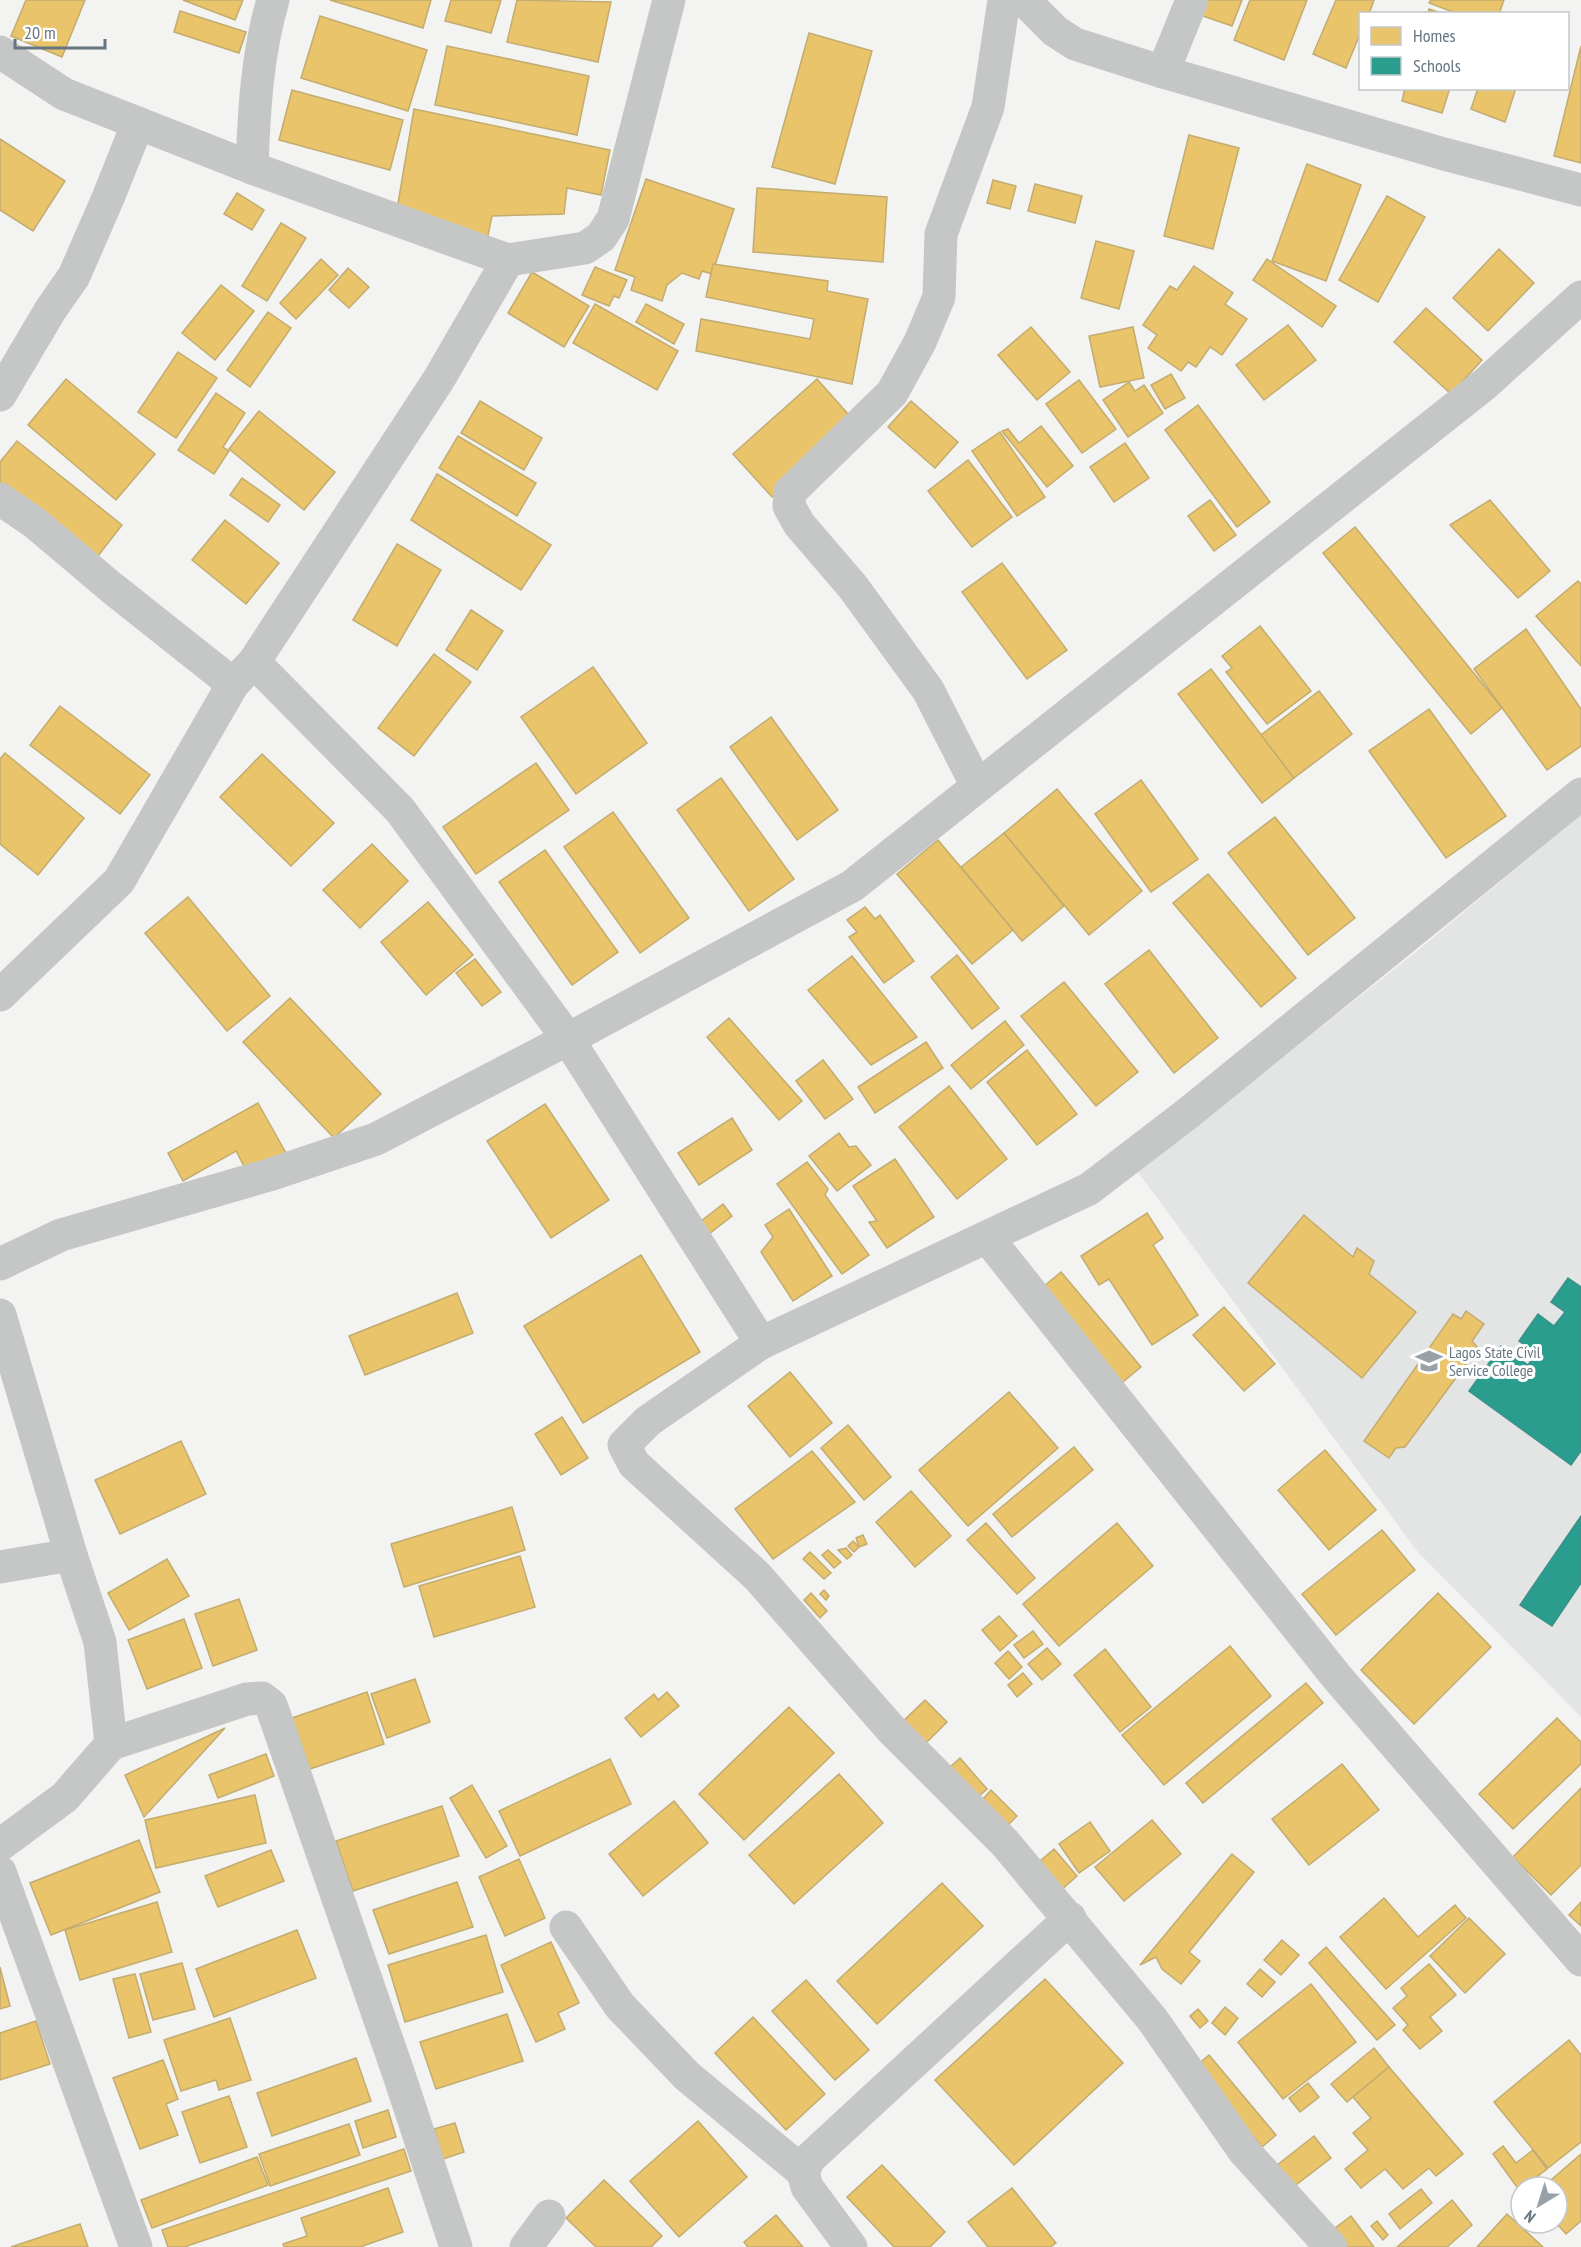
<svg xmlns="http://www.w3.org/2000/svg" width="1581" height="2247" font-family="'PT Sans Narrow',sans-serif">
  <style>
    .built { fill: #e3e4e4 }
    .homes { fill: #e9c46a; stroke: #c2ac70; stroke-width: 1.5 }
    .schools { fill: #2a9d8f; stroke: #3c918a; stroke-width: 1.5 }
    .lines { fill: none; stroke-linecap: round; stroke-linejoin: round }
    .minor { stroke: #c5c7c7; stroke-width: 33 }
    .labels { text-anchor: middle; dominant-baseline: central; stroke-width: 6; stroke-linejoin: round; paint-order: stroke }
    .poi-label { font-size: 16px; fill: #66757f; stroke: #fff; text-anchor: start }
  </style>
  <rect width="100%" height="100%" fill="#f3f3f1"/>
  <polygon class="built" points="1581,815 1581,1717 1417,1551 1138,1172 1417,951"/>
  <g class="homes">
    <polygon points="26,0 85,0 62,57 11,36"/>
    <polygon points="183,0 243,0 235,20"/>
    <polygon points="330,0 431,0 423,28"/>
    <polygon points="451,0 501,0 491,33 445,21"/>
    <polygon points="517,0 611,2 598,62 507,42"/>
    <polygon points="1206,0 1242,0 1232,26 1200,15"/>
    <polygon points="1250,0 1307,0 1284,60 1234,40"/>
    <polygon points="1336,0 1374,0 1369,14 1360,14 1360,34 1346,68 1313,54"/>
    <polygon points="1431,0 1504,0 1499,14 1458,14 1429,3"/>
    <polygon points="1429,9 1444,14 1428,14"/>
    <polygon points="180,11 246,32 239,53 174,32"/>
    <polygon points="320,16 427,50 408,111 301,78"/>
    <polygon points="809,33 872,51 835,184 772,167"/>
    <polygon points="447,46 589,76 577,135 435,105"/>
    <polygon points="1581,46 1581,163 1554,156"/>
    <polygon points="1405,88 1450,88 1442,113 1402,101"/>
    <polygon points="1478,88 1516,88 1505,122 1471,109"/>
    <polygon points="292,90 403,120 390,170 279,140"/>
    <polygon points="414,109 610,150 601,195 567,188 564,214 492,216 487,240 396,215"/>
    <polygon points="1189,135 1239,148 1213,249 1164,236"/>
    <polygon points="0,139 65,181 33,231 0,210"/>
    <polygon points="1307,164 1361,185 1326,281 1272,261"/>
    <polygon points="646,179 734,209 712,274 702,271 699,279 682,273 667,285 662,301 631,290 635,277 615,270"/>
    <polygon points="993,180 1016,186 1010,209 987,203"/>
    <polygon points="1035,184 1082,196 1075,223 1028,211"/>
    <polygon points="757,188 887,197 883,262 753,252"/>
    <polygon points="237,193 264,210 252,230 224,214"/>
    <polygon points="1387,196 1425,217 1378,302 1339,280"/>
    <polygon points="281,223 306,238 267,301 242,286"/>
    <polygon points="1096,241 1134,251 1119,309 1081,298"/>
    <polygon points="1499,249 1534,283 1488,331 1453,298"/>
    <polygon points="321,259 338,275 296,319 280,303"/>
    <polygon points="1267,259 1336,306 1322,327 1253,280"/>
    <polygon points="713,264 828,281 827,291 868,299 852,384 696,351 701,319 810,339 814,319 706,297"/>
    <polygon points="1194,266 1233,293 1225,304 1247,319 1222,355 1210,347 1196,367 1188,362 1181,371 1148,348 1157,335 1143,325 1170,286 1177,290"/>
    <polygon points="595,267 627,280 619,298 614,296 609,306 582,295"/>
    <polygon points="348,268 369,287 349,308 329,290"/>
    <polygon points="532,272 589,306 564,347 508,313"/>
    <polygon points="221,285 254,311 215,360 182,333"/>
    <polygon points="595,304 678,351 657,390 573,343"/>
    <polygon points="646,304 684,324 674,344 636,322"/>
    <polygon points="1426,308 1482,360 1451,394 1394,342"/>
    <polygon points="268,312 291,328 250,387 227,370"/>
    <polygon points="1288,325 1316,360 1264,400 1236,365"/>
    <polygon points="1031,327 1070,372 1037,400 998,355"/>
    <polygon points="1133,327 1144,378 1100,387 1089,336"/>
    <polygon points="178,352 217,378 176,438 138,412"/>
    <polygon points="1171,374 1185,398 1165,409 1151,385"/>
    <polygon points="66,379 155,454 116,500 28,425"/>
    <polygon points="817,379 856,423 772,497 733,454"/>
    <polygon points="1079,380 1116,429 1082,453 1046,404"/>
    <polygon points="1129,382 1135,391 1144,385 1163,413 1128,437 1103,400"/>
    <polygon points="216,393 245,413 223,447 229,451 214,474 178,450"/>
    <polygon points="480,401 542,438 524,470 461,433"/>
    <polygon points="911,401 958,442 935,468 888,427"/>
    <polygon points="1198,405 1270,502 1237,527 1165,430"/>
    <polygon points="259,411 335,472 304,510 229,449"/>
    <polygon points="1041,426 1073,466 1047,487 1002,431 1008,429 1019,443"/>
    <polygon points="1000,432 1045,497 1017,516 972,451"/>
    <polygon points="458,436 536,483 517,516 439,468"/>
    <polygon points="17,441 122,525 94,561 0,486 0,462"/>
    <polygon points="1125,443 1149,478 1114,502 1090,467"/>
    <polygon points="968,460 1012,517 972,547 928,491"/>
    <polygon points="437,474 551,545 521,590 411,520"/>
    <polygon points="242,478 280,505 268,522 230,495"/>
    <polygon points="1210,500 1236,535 1214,551 1188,516"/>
    <polygon points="1490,500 1550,571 1518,598 1450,525"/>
    <polygon points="225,520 279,563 246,604 192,560"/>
    <polygon points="1355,527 1502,708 1471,734 1323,553"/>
    <polygon points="397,544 441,570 397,646 353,620"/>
    <polygon points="1002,563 1067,650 1027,679 962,592"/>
    <polygon points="1578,581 1581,584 1581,666 1536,616"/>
    <polygon points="471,610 503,631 477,670 446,650"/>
    <polygon points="1260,626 1311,691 1267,724 1226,672 1232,668 1222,656"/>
    <polygon points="1526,629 1581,709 1581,746 1547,770 1474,669"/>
    <polygon points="434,654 471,682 414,756 378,728"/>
    <polygon points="593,667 647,743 576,794 521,717"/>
    <polygon points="1211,669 1294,778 1262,803 1178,694"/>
    <polygon points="1319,691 1352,734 1294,778 1261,735"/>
    <polygon points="60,706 150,775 120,814 30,745"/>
    <polygon points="1429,709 1506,816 1446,858 1369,751"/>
    <polygon points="771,717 838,810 797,840 730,747"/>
    <polygon points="5,753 84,818 38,875 0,844 0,759"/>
    <polygon points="262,754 334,823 291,866 220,797"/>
    <polygon points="536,763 569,810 476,874 443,827"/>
    <polygon points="721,778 794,879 749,911 677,810"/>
    <polygon points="1141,780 1198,859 1151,892 1095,814"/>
    <polygon points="1057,789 1142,891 1089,935 1004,833"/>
    <polygon points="613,812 689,918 640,953 564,847"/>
    <polygon points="1275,817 1355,918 1308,955 1228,853"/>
    <polygon points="1004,833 1064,906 1022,941 961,867"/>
    <polygon points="938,840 1013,930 972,964 897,874"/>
    <polygon points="372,844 408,881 360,928 323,890"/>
    <polygon points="545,850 618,952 572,985 499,882"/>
    <polygon points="1208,874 1296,978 1261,1007 1173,903"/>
    <polygon points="188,897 270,996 227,1031 145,933"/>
    <polygon points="428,902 473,955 426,995 381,942"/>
    <polygon points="865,907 875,919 880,915 914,961 884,983 849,937 857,932 847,920"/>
    <polygon points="1149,950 1218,1038 1174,1073 1105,984"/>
    <polygon points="957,955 999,1008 972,1029 931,977"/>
    <polygon points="852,956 917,1037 871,1065 808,990"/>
    <polygon points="475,959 501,992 482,1006 456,973"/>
    <polygon points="1064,982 1138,1072 1096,1106 1021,1016"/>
    <polygon points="290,998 381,1094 334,1138 243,1042"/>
    <polygon points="729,1018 802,1101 779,1120 707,1037"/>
    <polygon points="1005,1021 1024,1045 971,1089 951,1065"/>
    <polygon points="926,1042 943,1068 875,1113 858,1087"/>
    <polygon points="1027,1050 1077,1114 1037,1145 987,1082"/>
    <polygon points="823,1060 853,1099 825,1119 796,1081"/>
    <polygon points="949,1086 1007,1159 957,1199 899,1127"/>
    <polygon points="258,1103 286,1153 248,1174 236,1151 183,1181 168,1153"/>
    <polygon points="545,1104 609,1200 551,1238 487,1141"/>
    <polygon points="732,1118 752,1150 699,1185 678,1153"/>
    <polygon points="839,1133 849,1147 856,1146 871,1165 837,1191 809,1156"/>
    <polygon points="895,1159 934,1217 887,1248 869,1222 877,1221 853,1186"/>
    <polygon points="807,1162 828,1189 825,1195 869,1255 842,1274 777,1184"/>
    <polygon points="723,1204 732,1216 709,1234 700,1222"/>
    <polygon points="789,1209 832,1276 793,1301 761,1252 773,1237 765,1225"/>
    <polygon points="1147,1213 1163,1238 1153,1245 1198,1315 1152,1345 1109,1279 1099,1285 1081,1256"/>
    <polygon points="1304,1215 1353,1257 1357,1248 1374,1261 1369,1274 1416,1312 1362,1378 1248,1283"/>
    <polygon points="641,1255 700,1352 583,1423 524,1326"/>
    <polygon points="1061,1272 1141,1367 1117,1387 1037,1292"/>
    <polygon points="457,1293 473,1333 365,1375 349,1336"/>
    <polygon points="1224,1307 1275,1364 1244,1391 1193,1335"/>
    <polygon points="1466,1311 1484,1324 1472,1341 1478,1348 1405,1447 1396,1448 1389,1458 1364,1441 1453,1314 1461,1319"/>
    <polygon points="790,1372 832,1423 790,1457 748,1406"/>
    <polygon points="1009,1392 1058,1448 968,1526 919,1470"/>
    <polygon points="562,1417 588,1458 561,1475 535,1434"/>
    <polygon points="848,1425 891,1477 864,1500 821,1448"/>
    <polygon points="181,1441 206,1494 120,1534 95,1480"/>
    <polygon points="1074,1447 1093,1470 1012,1537 993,1514"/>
    <polygon points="1325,1450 1376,1510 1329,1550 1278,1490"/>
    <polygon points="812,1451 855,1502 773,1559 735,1509"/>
    <polygon points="911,1491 951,1536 915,1567 876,1522"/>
    <polygon points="512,1507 525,1550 404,1587 391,1544"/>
    <polygon points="986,1523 1035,1578 1017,1594 967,1540"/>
    <polygon points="1117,1523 1153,1566 1059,1646 1023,1604"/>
    <polygon points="1382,1530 1415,1570 1336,1635 1302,1594"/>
    <polygon points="863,1535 867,1544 859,1547 856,1538"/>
    <polygon points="853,1541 859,1547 854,1552 848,1546"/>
    <polygon points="846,1548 852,1555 847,1559 838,1550"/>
    <polygon points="828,1550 841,1562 834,1568 822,1555"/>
    <polygon points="810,1552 831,1573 824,1579 803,1559"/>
    <polygon points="520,1556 535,1607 434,1637 419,1586"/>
    <polygon points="167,1559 189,1596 129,1630 108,1593"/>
    <polygon points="824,1590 829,1596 826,1600 820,1594"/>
    <polygon points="811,1593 827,1611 820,1618 804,1600"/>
    <polygon points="1438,1593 1491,1647 1414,1724 1361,1670"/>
    <polygon points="239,1599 257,1650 213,1666 195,1614"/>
    <polygon points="999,1616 1017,1636 1000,1651 982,1630"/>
    <polygon points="184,1619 202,1668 147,1689 128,1640"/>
    <polygon points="1033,1631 1043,1644 1024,1658 1014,1645"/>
    <polygon points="1230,1646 1271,1696 1164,1785 1122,1735"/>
    <polygon points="1047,1648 1061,1664 1042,1680 1028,1664"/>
    <polygon points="1105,1649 1151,1707 1120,1732 1074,1675"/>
    <polygon points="1008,1651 1022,1667 1009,1679 995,1663"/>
    <polygon points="1023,1673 1032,1684 1017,1697 1008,1685"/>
    <polygon points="415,1679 430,1722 387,1738 371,1694"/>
    <polygon points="1306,1683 1323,1703 1203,1803 1186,1783"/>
    <polygon points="367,1692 384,1744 310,1769 292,1718"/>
    <polygon points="667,1692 679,1706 641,1737 625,1718 654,1694 658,1700"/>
    <polygon points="925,1700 947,1722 920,1749 898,1726"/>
    <polygon points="789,1707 834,1753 744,1840 699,1794"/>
    <polygon points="1557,1718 1581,1742 1581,1764 1513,1829 1479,1794"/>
    <polygon points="225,1728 144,1817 125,1775"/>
    <polygon points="266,1754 274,1776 218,1798 209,1775"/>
    <polygon points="960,1758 987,1789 977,1798 950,1767"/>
    <polygon points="610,1759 631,1804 520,1856 499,1811"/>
    <polygon points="1342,1764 1379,1810 1309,1865 1272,1819"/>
    <polygon points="839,1774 883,1823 794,1904 749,1855"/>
    <polygon points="472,1785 507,1846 486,1858 450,1798"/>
    <polygon points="1581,1788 1581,1865 1551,1895 1513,1857"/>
    <polygon points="991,1790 1017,1816 1008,1825 982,1800"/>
    <polygon points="255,1795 266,1843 156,1868 145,1820"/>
    <polygon points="674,1801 708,1843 643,1896 609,1854"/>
    <polygon points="442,1806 459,1856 353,1891 336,1841"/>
    <polygon points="1152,1820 1181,1854 1124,1901 1095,1867"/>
    <polygon points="1090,1822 1110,1851 1079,1873 1059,1844"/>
    <polygon points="139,1840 160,1892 51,1935 30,1883"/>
    <polygon points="1054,1849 1077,1876 1058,1893 1034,1866"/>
    <polygon points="271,1850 284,1881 218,1907 205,1876"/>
    <polygon points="1232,1854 1254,1872 1189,1952 1200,1961 1181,1984 1162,1969 1156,1957 1140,1965"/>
    <polygon points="519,1859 545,1918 505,1936 479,1877"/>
    <polygon points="457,1882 473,1927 389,1954 373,1910"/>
    <polygon points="942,1883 983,1926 877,2024 837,1981"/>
    <polygon points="1384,1898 1418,1937 1455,1905 1466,1918 1386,1989 1340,1937"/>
    <polygon points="157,1902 172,1952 80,1980 65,1930"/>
    <polygon points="1581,1902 1581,1926 1569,1915"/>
    <polygon points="1469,1918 1505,1954 1465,1993 1430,1956"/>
    <polygon points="297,1930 316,1978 214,2017 196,1969"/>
    <polygon points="486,1935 503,1992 405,2022 388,1965"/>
    <polygon points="1282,1940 1299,1955 1281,1975 1264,1960"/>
    <polygon points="551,1942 579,2003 558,2013 565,2029 536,2042 501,1965"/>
    <polygon points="1326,1947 1395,2025 1377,2040 1309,1963"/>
    <polygon points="182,1963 195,2009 153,2020 140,1974"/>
    <polygon points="1429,1964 1456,1995 1430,2017 1442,2031 1420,2049 1403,2030 1408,2025 1393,2008 1407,1996 1401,1988"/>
    <polygon points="0,1967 10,2006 0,2009"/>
    <polygon points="1260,1969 1275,1982 1262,1997 1247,1984"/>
    <polygon points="135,1974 151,2032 129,2038 113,1979"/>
    <polygon points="1045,1979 1123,2063 1014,2165 935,2080"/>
    <polygon points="806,1980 869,2050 835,2080 772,2011"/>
    <polygon points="1311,1984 1356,2042 1283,2099 1238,2042"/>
    <polygon points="1225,2007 1238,2018 1225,2035 1212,2023"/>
    <polygon points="1198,2009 1208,2021 1200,2028 1190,2016"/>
    <polygon points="507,2014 523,2061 436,2089 420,2042"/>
    <polygon points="753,2017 825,2094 786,2130 715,2053"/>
    <polygon points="230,2018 251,2080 219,2090 216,2080 181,2091 164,2040"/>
    <polygon points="36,2021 50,2064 0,2080 0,2033"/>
    <polygon points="1569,2040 1581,2055 1581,2142 1548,2168 1494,2102"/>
    <polygon points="1374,2048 1389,2067 1347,2102 1331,2084"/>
    <polygon points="1209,2055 1276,2135 1262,2147 1195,2067"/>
    <polygon points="356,2058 371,2101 272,2136 257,2093"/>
    <polygon points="163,2060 178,2099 166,2104 178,2135 140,2149 113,2078"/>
    <polygon points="1389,2067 1463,2154 1436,2176 1429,2168 1403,2189 1385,2169 1361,2188 1345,2169 1368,2150 1353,2133 1371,2118 1353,2097"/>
    <polygon points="1308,2083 1319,2097 1300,2112 1289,2098"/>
    <polygon points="229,2096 247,2147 200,2163 182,2112"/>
    <polygon points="388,2110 396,2137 363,2148 355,2121"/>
    <polygon points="698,2121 747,2177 679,2237 630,2181"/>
    <polygon points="455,2123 464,2152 443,2159 434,2129"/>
    <polygon points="349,2124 360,2155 270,2186 259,2154"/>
    <polygon points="1314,2136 1331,2158 1288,2191 1271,2170"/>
    <polygon points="1503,2146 1516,2163 1533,2150 1547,2169 1519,2190 1493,2154"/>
    <polygon points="404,2149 411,2171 184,2247 168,2247 162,2230"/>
    <polygon points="1581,2154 1581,2221 1566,2234 1556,2223 1557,2187 1543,2187"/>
    <polygon points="257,2157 268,2185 152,2228 141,2200"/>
    <polygon points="882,2165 945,2232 930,2247 894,2247 847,2197"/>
    <polygon points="604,2180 662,2236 651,2247 596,2247 566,2218"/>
    <polygon points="388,2188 403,2232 360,2247 284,2247 283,2244 307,2236 301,2218"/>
    <polygon points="1012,2188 1056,2243 1050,2247 988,2247 968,2222"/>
    <polygon points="1421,2189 1432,2203 1400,2229 1389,2214"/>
    <polygon points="1452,2200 1472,2225 1447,2247 1397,2247"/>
    <polygon points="1507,2214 1543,2247 1477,2247"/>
    <polygon points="776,2215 803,2247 748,2247 744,2242"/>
    <polygon points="1351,2216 1374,2247 1341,2247 1330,2232"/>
    <polygon points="1377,2221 1388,2235 1383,2240 1371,2226"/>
    <polygon points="80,2224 88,2247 11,2247"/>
  </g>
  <g class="schools">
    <polygon points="1568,1278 1581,1287 1581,1451 1571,1465 1469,1391 1501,1346 1528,1365 1536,1353 1519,1341 1538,1314 1554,1326 1565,1312 1551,1302"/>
    <polygon points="1581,1516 1581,1583 1552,1626 1520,1605"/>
  </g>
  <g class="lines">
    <g class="minor">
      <polyline points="1024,0 1055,31 1075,44 1163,72 1444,154 1581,190"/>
      <polyline points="0,52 64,94 252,168 508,260 585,248 601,237 613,219 669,0"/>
      <polyline points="1163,72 1192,0"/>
      <path d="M252,168C254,111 257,54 273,0"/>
      <polyline points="0,395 51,309 74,276 108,198 138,123"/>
      <polyline points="0,499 35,523 112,588 233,684"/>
      <polyline points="254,662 400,810 568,1039 761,1343"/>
      <polyline points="977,786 928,690 853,587 799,524 789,506 790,492 892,393 920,342 939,297 941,234 988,107 1004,0"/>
      <polyline points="0,995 119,881 233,684 254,662 439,379 508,260"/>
      <polyline points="987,1237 1336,1676 1581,1960"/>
      <polyline points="0,1264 61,1235 269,1175 376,1139 568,1039 852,886 1485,384 1581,297"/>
      <polyline points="0,1315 71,1555 100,1642 111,1744 65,1797 0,1845"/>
      <polyline points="0,1567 71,1555"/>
      <polyline points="111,1744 247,1699 262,1698 271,1705 398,2072 456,2247"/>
      <polyline points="0,1872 136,2247"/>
      <polyline points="566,1927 620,2006 687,2076 803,2172"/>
      <polyline points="526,2247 549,2216"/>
      <polyline points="851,2247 807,2187 803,2172 809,2159 1070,1918"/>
      <polyline points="1331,2247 1244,2151 1152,2019 1005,1843 891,1729 757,1576 634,1464 624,1445 648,1421 761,1343 1089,1189 1187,1114 1581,794"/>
    </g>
  </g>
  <defs>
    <symbol id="school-bare" viewBox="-9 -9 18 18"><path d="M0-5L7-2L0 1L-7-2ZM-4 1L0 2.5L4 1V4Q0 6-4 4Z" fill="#97a1a7" stroke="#fff" stroke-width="2.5" paint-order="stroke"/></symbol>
  </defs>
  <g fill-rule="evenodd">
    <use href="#school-bare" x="1410" y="1342" width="38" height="38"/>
  </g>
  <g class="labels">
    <g class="poi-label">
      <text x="1449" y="1352">Lagos State Civil<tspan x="1449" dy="18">Service College</tspan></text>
    </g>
  </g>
  <rect x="1359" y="12" width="210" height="78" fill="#ffffff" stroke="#c2c8cc" stroke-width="1.5"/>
  <rect x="1371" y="27" width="30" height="18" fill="#e9c46a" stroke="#c2c8cc" stroke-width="1.5"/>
  <text x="1413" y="42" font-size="18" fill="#66757f">Homes</text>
  <rect x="1371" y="57" width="30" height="18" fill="#2a9d8f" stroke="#c2c8cc" stroke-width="1.5"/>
  <text x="1413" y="72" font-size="18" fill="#66757f">Schools</text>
  <g transform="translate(1539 2205) rotate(218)"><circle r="28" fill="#ffffff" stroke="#c2c8cc" stroke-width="1.5"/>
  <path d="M0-4.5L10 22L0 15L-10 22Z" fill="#97a1a7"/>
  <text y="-9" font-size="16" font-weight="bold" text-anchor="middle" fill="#66757f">N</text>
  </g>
  <path d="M15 39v9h90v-9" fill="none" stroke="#66757f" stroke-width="3"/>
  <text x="24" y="39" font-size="18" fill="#66757f" stroke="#ffffff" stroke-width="4.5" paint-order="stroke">20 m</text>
</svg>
